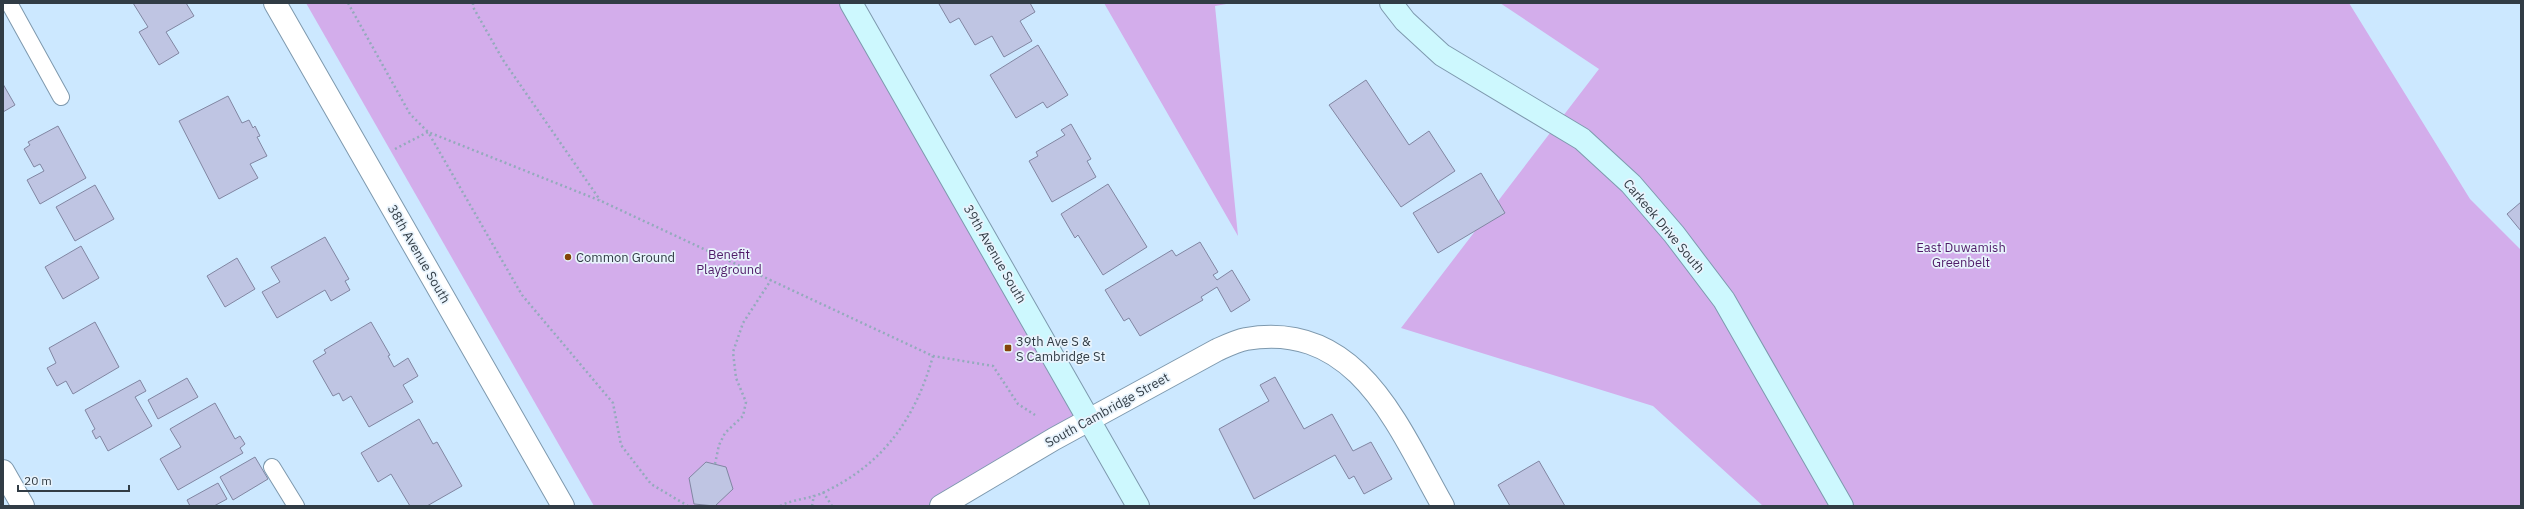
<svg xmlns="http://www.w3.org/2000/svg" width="2524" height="509" font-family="'IBM Plex Sans',sans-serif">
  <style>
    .green { fill: #d3adeb }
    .building { fill: #bfc5e3; stroke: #8186a2 }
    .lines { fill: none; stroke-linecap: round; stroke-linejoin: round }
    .lane-casing { stroke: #7e99ae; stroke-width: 18 }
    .street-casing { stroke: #7e99ae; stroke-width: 24 }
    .secondary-casing { stroke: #7e99ae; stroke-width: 24 }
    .path { stroke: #94aabc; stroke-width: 2.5; stroke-dasharray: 2 3; stroke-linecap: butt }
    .lane { stroke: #fff; stroke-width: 16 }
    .street { stroke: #fff; stroke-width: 22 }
    .secondary { stroke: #cdf8fe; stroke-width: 22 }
    .poi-dot { fill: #844508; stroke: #e8f3fc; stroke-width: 1.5 }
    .labels { text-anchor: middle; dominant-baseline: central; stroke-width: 3.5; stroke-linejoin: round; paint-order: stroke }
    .street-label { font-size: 13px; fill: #313c45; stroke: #e8f3fc }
    .park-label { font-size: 13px; fill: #501c69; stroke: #e8f3fc }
    .poi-label { font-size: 13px; fill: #313c45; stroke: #e8f3fc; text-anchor: start }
  </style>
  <rect width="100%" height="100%" fill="#cce8ff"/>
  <g class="green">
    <polygon points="306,3 856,3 1096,418 945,506 594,506"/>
    <polygon points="1104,3 1232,3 1215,6 1238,236"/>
    <polygon points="1500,3 2349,3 2470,199 2521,250 2521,506 1763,506 1653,406 1401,328 1599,69"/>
  </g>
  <g class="building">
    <polygon points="133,3 186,3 194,16 166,32 179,53 159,65 139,32 148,27"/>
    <polygon points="942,3 1030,3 1035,12 1020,21 1032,41 1004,57 992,36 975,45 959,18 950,23 939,4"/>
    <polygon points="1038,45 1068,95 1047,108 1043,102 1016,118 990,75"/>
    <polygon points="1366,80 1409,145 1429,131 1455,171 1401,207 1329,105"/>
    <polygon points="3,84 15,105 3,112"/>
    <polygon points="228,96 242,123 249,120 253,128 255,126 260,136 257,137 267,156 250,164 258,178 219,199 179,121"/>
    <polygon points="1071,124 1091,159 1087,161 1096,177 1052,202 1029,161 1038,156 1036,152 1065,135 1061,130"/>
    <polygon points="58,126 86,178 40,204 27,180 44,171 40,164 34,167 24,149 30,145 28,142"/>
    <polygon points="1481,173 1505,213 1438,253 1413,213"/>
    <polygon points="1108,184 1147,247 1103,275 1078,235 1075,238 1061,214"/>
    <polygon points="95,185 114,219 75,241 56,207"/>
    <polygon points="2521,202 2521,231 2507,214"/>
    <polygon points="325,237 349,279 345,281 350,290 331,301 325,290 277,318 262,292 280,282 271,267"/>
    <polygon points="1200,242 1218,272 1213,275 1217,280 1232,270 1250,300 1231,312 1217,287 1201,297 1203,300 1140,336 1129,318 1124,321 1105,290 1172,250 1176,256"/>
    <polygon points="81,246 99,278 63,299 45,267"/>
    <polygon points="237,258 255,289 225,307 207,276"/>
    <polygon points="95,322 119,367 73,394 66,381 57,386 47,368 56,363 49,348"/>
    <polygon points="371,322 390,355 388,356 394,367 408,358 418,376 403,385 413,402 369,427 351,396 343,401 339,393 333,396 313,361 326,353 324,350"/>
    <polygon points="1275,377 1304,429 1332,414 1353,451 1371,442 1392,479 1364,494 1354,476 1349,479 1335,455 1254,499 1219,429 1269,401 1260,385"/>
    <polygon points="187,378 198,397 158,419 148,400"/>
    <polygon points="140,380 146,391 135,397 152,426 108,451 100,436 96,439 92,431 95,429 85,410"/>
    <polygon points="215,403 235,439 240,436 245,444 240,448 243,453 178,490 160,459 181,447 170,429"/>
    <polygon points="419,419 433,444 437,442 462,486 427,506 410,506 391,474 378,482 361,453"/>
    <polygon points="255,457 268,479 233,500 220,477"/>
    <polygon points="1539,461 1565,506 1510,506 1498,485"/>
    <polygon points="706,462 726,467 733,489 715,506 694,504 689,478"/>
    <polygon points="218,483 227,499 214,506 190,506 187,500"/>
  </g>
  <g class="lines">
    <defs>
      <g id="lane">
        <polyline points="9,3 61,97"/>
        <polyline points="272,467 296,506"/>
      </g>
      <g id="street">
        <polyline points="275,3 563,506"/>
        <polyline points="3,471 23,506"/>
        <path d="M941,506L1054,439L1217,350C1226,346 1236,341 1246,339C1358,320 1398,427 1443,506"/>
      </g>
      <g id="secondary">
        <polyline points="851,3 1138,506"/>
        <polyline points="1391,3 1405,21 1442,55 1582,139 1631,184 1674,234 1724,300 1842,506"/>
      </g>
    </defs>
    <use href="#lane" class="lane-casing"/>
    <use href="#street" class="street-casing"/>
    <use href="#secondary" class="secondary-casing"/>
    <g class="path">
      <polyline points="348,3 410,114 428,132 601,201 933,356 993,366 1018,404 1035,415"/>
      <polyline points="473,3 473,7 503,60 600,200"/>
      <polyline points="395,149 428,132 522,295 613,403 621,445 651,484 688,506"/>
      <polyline points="715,464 719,445 725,433 743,416 746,402 736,378 733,352 743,323 771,280"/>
      <polyline points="823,492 832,506"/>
      <path d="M780,506C794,499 808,499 820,494C882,466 915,420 933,356"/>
      <polyline points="812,506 814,495"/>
    </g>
    <use href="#lane" class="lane"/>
    <use href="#street" class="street"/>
    <use href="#secondary" class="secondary"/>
  </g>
  <g class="poi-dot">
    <circle cx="568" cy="257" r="4"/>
    <rect x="1004" y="344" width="8" height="8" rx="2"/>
  </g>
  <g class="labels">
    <g class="street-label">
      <text transform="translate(1664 226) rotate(50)">Carkeek Drive South</text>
      <text transform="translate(419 254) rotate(60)">38th Avenue South</text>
      <text transform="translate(995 254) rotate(60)">39th Avenue South</text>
      <text transform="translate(1107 410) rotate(-29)">South Cambridge Street</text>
    </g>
    <g class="park-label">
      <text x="1961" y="247">East Duwamish<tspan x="1961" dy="15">Greenbelt</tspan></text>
      <text x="729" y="254">Benefit<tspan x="729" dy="15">Playground</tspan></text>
    </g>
    <g class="poi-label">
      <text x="576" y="257">Common Ground</text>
      <text x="1016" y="341">39th Ave S &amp;<tspan x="1016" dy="15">S Cambridge St</tspan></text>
    </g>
  </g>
  <rect width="2524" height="509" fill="none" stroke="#313c45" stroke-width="8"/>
  <path d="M18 485v6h111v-6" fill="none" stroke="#313c45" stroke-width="2"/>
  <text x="24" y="485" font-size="12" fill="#313c45" stroke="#e8f3fc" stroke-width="3" paint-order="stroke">20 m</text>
</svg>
